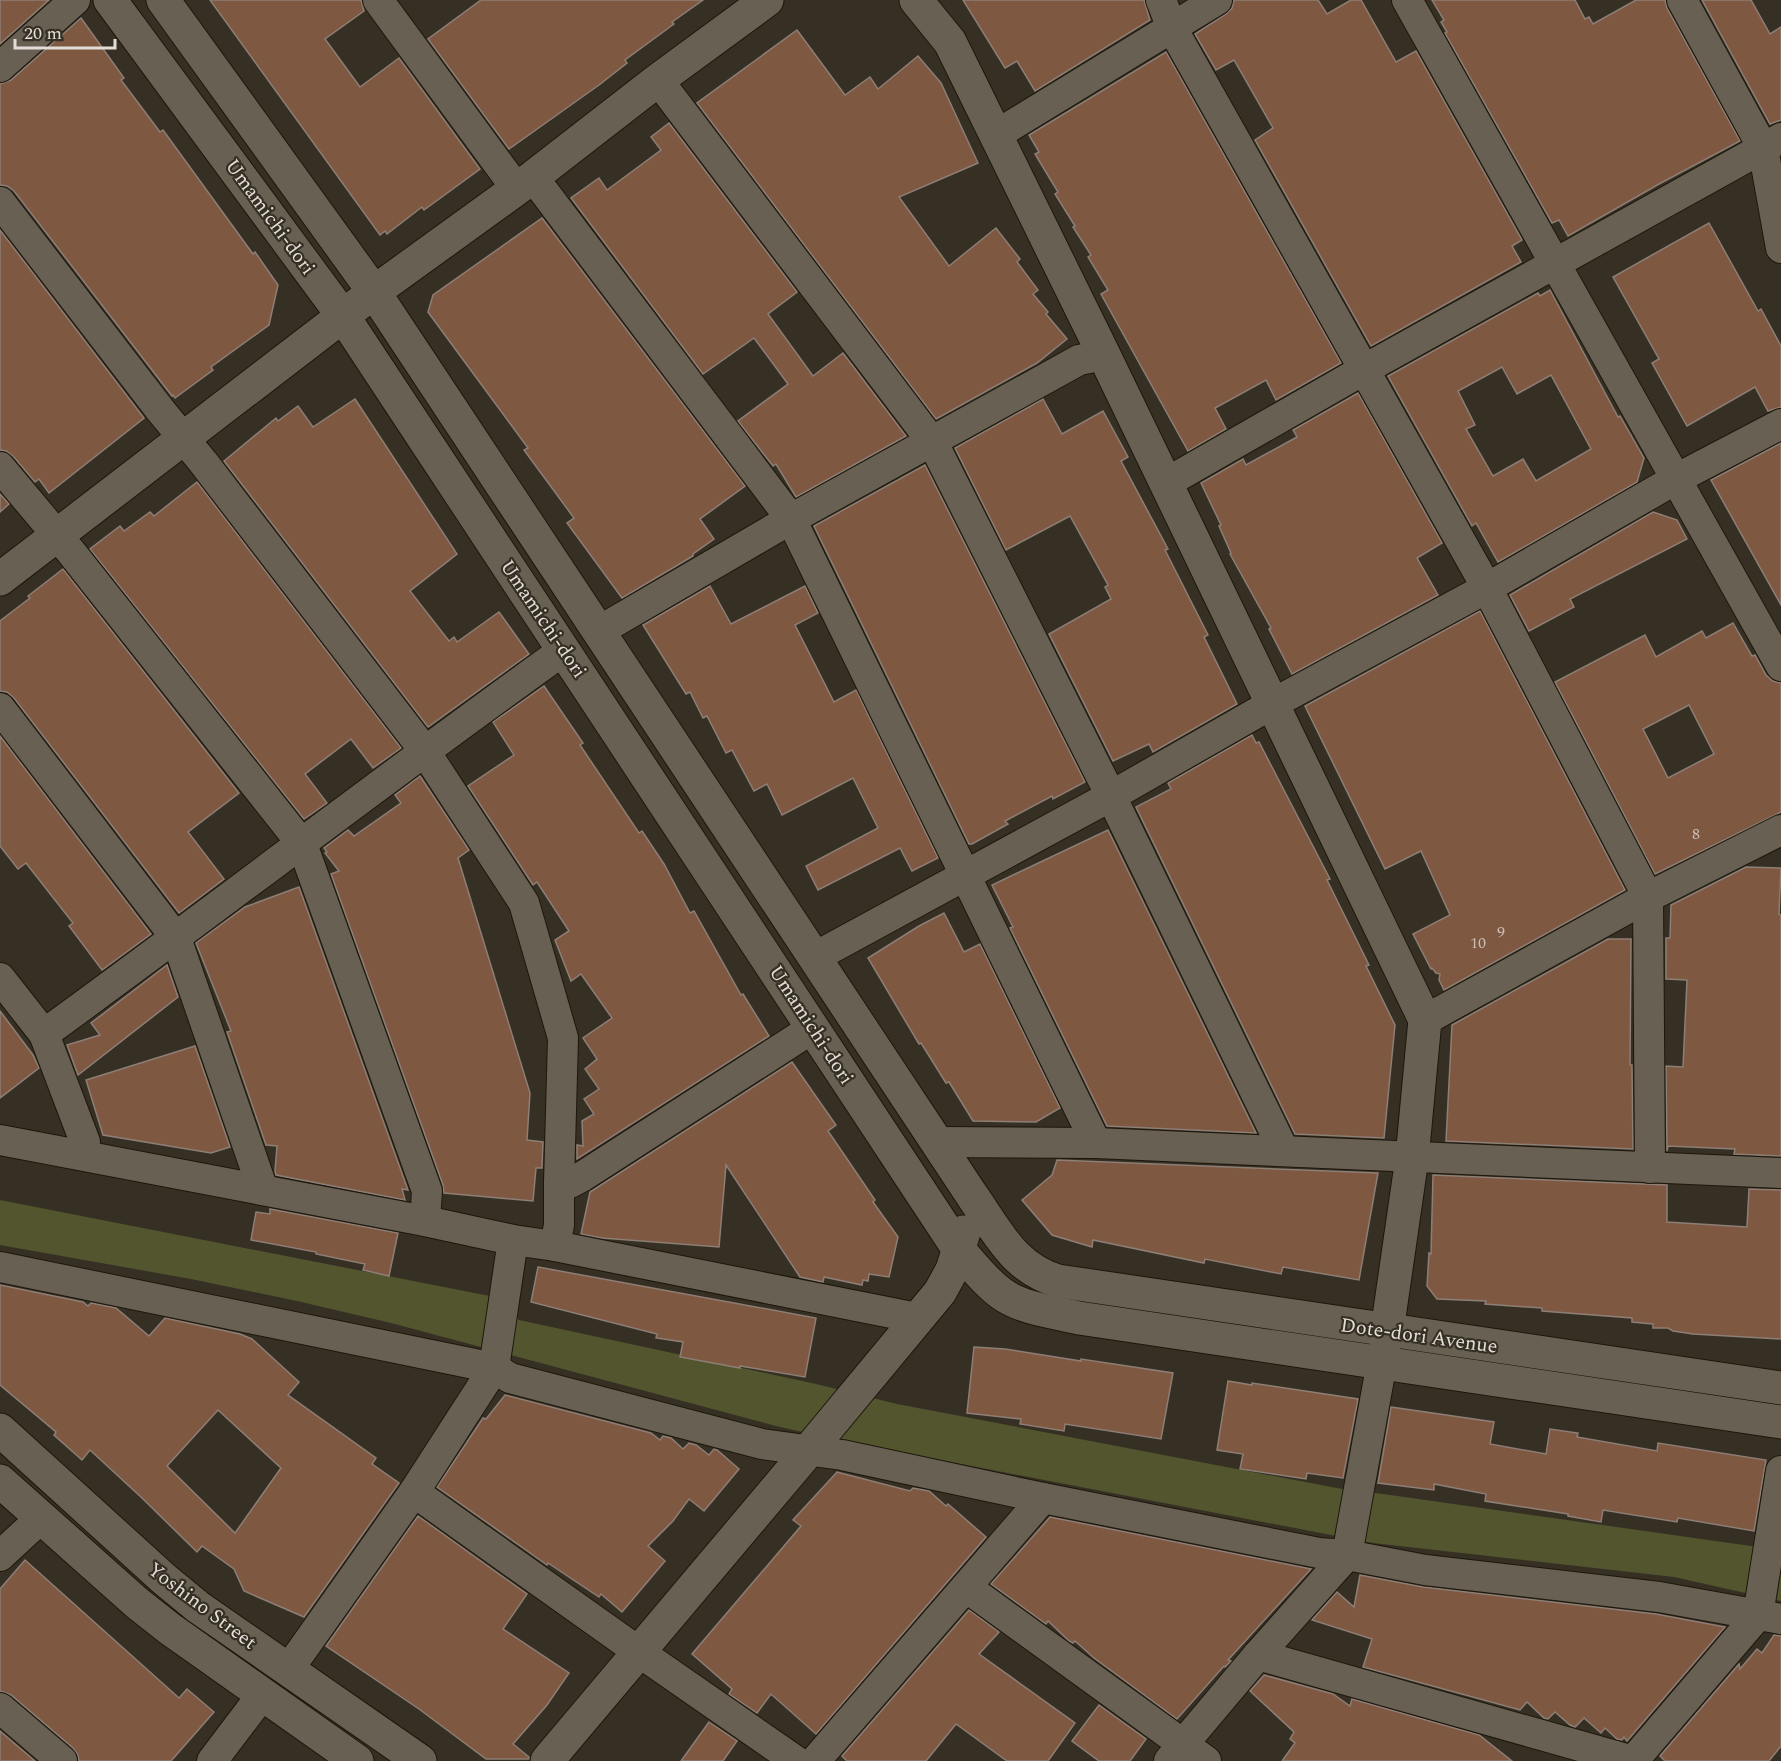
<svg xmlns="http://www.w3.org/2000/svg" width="1781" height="1761" font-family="Spectral,serif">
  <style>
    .green { fill: #52552e }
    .building { fill: #7f5842; stroke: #8d7e76; stroke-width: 1.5; fill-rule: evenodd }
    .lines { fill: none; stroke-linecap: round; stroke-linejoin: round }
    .street-casing { stroke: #1d170c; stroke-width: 32 }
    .secondary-casing { stroke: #1d170c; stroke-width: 35 }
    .street { stroke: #686153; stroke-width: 30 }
    .secondary { stroke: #686153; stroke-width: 33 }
    .labels { text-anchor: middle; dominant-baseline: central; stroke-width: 4.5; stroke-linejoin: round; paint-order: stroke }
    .number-label { font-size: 16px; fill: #c9bcb2 }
    .street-label { font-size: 20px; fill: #e2ded7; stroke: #363024 }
  </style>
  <rect width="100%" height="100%" fill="#363024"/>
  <polygon class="green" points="0,1200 495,1297 519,1320 816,1384 897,1404 1342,1489 1383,1494 1758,1547 1781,1548 1781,1601 1674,1577 1373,1543 862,1445 780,1427 391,1323 297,1301 191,1279 0,1245"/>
  <g class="building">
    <polygon points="0,0 49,0 0,44"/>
    <polygon points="210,0 361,0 364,11 325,39 360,87 399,58 480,169 424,210 422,207 387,234 385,231 380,235"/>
    <polygon points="481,0 703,0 672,22 674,24 625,60 627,63 599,85 509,149 428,39"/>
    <polygon points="963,0 1144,0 1150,20 1035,91 1017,61 1005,68"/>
    <polygon points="1234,0 1318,0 1327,14 1351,0 1361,0 1396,62 1416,51 1522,240 1512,246 1521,262 1371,346 1255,140 1273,128 1234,60 1216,70 1195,34 1226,14 1232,8"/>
    <polygon points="1432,0 1575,0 1585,19 1589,17 1593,24 1636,0 1665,0 1667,8 1740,141 1659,184 1568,236 1559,220 1552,223 1445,33 1447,32 1441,22 1444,20"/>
    <polygon points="1702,0 1751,0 1770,34 1781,27 1781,120 1770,124"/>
    <polygon points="81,18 124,78 121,80 160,132 163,130 253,254 255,252 278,285 269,325 211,367 213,370 175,398 173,395 172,396 14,191 7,186 0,185 0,84 11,80"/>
    <polygon points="797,30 845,95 870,77 878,89 918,56 941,83 978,163 899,197 949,266 996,228 1020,259 1017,262 1038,290 1033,294 1048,312 1046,314 1067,339 1037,363 936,419 697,103"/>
    <polygon points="1166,52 1341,363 1276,400 1266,380 1215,408 1226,429 1188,451 1101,294 1108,290 1088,257 1091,255 1073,227 1075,226 1055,194 1058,192 1035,154 1039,152 1029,135"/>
    <polygon points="669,123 797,292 768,314 813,376 843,353 906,436 796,497 776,464 773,466 738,421 788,384 754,338 703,374 571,198 599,178 607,190 661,150 651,137"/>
    <polygon points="542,218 745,486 700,519 714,539 693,554 693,556 622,598 567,523 574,518 524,450 528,448 428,312 433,295"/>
    <polygon points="1709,223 1758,311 1761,309 1781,346 1781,407 1768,411 1755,387 1687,426 1652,363 1659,359 1613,277"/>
    <polygon points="0,230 144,418 49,493 39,479 35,482 13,456 6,451 0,450"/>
    <path d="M1550,290L1618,417L1620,416L1644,458L1637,482L1498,562L1476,523L1472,526L1388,376L1538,293L1540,296ZM1502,367L1517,394L1551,375L1591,449L1536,481L1523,459L1493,476L1466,429L1475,425L1458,391Z"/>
    <polygon points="1358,393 1442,543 1417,558 1438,595 1292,674 1269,629 1271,628 1230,554 1231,553 1219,526 1221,525 1201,483 1243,459 1246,465 1297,437 1293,430"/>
    <polygon points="355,399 457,554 410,591 449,641 454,637 457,642 499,612 529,654 428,727 224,461 276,418 278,421 298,406 313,427"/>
    <polygon points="1043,399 1062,434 1103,411 1128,457 1121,461 1168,549 1165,550 1208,635 1204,637 1237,704 1153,752 1149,744 1113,761 1049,634 1111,599 1105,587 1108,585 1070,516 1006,550 955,448"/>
    <polygon points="1781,443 1781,605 1711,480"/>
    <polygon points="925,465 1085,782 1053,799 1052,796 1005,821 1008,824 972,844 969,844 814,526"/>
    <polygon points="197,482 401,748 373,768 351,739 305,774 327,803 304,819 90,549 120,526 124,531 150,512 154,516"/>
    <polygon points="0,494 9,504 0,512"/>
    <polygon points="1653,512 1677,520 1687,539 1570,599 1574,607 1529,631 1510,595"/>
    <polygon points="63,569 239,793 188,832 224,879 179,913 14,698 7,692 0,691 0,621 30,598 28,596"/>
    <polygon points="710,586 731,624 805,586 818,613 795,625 834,702 856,690 938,858 912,871 900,848 818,890 806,866 878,828 853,778 782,815 767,784 754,791 732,750 726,753 707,716 703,718 690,692 686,694 643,625"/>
    <polygon points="1480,611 1625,890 1444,990 1439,980 1440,974 1436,973 1432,968 1431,969 1413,934 1450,915 1421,851 1385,869 1305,706"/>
    <path d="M1733,623L1752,656L1755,655L1766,675L1773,681L1781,683V812L1655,874L1555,682L1645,635L1656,657L1702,631L1706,638ZM1689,705L1714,754L1668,778L1643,729Z"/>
    <polygon points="544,686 583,743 580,745 639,833 642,831 664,864 690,913 694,911 741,995 743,994 769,1036 577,1159 577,1145 583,1146 582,1121 594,1114 584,1099 599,1089 585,1069 597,1059 583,1038 612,1018 581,974 571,981 555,940 569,931 537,882 533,885 468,786 514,755 493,722"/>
    <polygon points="1252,735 1256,743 1259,742 1330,879 1327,880 1369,965 1366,966 1395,1025 1384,1138 1295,1134 1136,807 1171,789 1168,783"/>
    <polygon points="0,736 151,934 102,970 69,926 73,923 26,863 18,869 0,846"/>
    <polygon points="420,776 469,850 458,858 530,1093 527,1140 543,1142 542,1168 536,1168 533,1201 444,1193 443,1185 331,874 339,871 325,853 327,852 324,848 348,830 354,836 401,803 395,795"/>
    <polygon points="1108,830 1256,1133 1107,1126 1010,928 1013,927 992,885"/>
    <polygon points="1746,867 1781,868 1779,914 1781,915 1781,1156 1734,1154 1735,1149 1668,1146 1667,1151 1666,1066 1683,1067 1687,980 1666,979 1666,938 1670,938 1671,905"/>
    <polygon points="299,887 408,1190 402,1189 405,1200 276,1175 275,1171 277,1146 266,1145 227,1032 231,1031 196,943 245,907"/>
    <polygon points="944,913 964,952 980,944 1060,1108 1036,1122 973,1121 949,1082 946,1083 921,1043 919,1044 868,958 919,926"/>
    <polygon points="1608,939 1631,939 1630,1065 1632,1065 1633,1149 1446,1141 1452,1025"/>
    <polygon points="167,965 178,997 78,1075 67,1045 100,1035 91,1023"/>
    <polygon points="0,1011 33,1055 39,1068 0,1098"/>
    <polygon points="195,1046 230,1147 211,1153 103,1135 86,1080"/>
    <polygon points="792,1062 836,1125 828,1131 875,1200 873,1202 898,1237 889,1277 869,1274 868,1281 863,1280 862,1285 824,1277 823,1282 800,1277 726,1165 719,1247 602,1238 581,1234 590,1192"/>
    <polygon points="1057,1160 1378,1173 1359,1280 1283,1267 1281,1274 1205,1259 1204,1263 1093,1240 1092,1247 1052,1235 1022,1200 1052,1175"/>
    <polygon points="1433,1175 1667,1185 1667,1222 1747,1227 1749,1189 1781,1190 1781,1339 1693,1334 1673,1331 1668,1328 1653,1328 1653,1324 1632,1322 1632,1318 1542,1311 1542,1308 1485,1304 1486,1301 1437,1299 1427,1286 1429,1253 1431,1254"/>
    <polygon points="270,1209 398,1233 389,1276 363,1270 365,1264 316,1254 316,1252 251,1240 256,1212 270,1214"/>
    <polygon points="538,1267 816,1318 805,1377 740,1366 740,1368 680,1357 683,1342 656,1338 657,1334 531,1302"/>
    <path d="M0,1285L83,1302L88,1306L91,1303L116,1308L149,1336L165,1318L240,1334L252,1339L299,1382L288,1395L376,1458L372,1464L399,1483L304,1617L244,1591L234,1569L202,1546L197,1552L142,1498L90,1450L82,1460L54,1435L56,1432L0,1385ZM218,1410L281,1468L235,1533L167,1466Z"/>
    <polygon points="974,1347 1005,1349 1081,1361 1081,1359 1173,1373 1161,1439 1065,1424 1064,1431 1020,1424 1021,1419 967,1413"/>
    <polygon points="1228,1381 1252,1385 1252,1383 1358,1399 1343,1478 1307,1473 1306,1479 1240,1469 1243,1454 1217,1450"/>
    <polygon points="505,1395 651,1433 660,1440 663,1436 671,1438 683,1449 689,1443 696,1445 709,1455 714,1449 717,1450 739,1469 704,1511 689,1499 673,1521 648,1546 665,1561 622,1612 601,1594 599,1597 548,1563 547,1565 437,1487 483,1418 486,1419"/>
    <polygon points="1391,1407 1494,1422 1490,1444 1546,1454 1550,1429 1578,1433 1577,1437 1657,1451 1658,1443 1766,1460 1754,1531 1678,1518 1677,1522 1603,1510 1601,1522 1568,1516 1568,1514 1485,1501 1486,1494 1434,1484 1434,1490 1378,1483"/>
    <polygon points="837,1472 910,1491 913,1488 929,1491 946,1506 948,1504 986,1537 816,1734 771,1694 757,1713 729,1694 732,1689 692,1654 801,1526 793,1520"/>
    <polygon points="418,1516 527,1594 503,1629 569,1673 547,1705 513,1744 529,1757 529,1759 486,1759 419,1709 326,1646"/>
    <polygon points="1050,1517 1311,1569 1228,1660 1231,1661 1225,1667 1224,1666 1177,1719 1094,1658 1075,1641 1073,1643 1069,1641 1048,1621 1046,1624 991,1584"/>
    <polygon points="25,1560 179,1698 187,1689 214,1712 171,1761 79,1761 78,1755 73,1748 11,1695 0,1691 0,1589"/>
    <polygon points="1360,1575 1423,1587 1656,1614 1725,1627 1627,1741 1624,1737 1622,1740 1617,1739 1605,1728 1601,1733 1584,1718 1575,1727 1570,1725 1555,1712 1548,1719 1544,1718 1527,1702 1520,1710 1363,1667 1372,1639 1312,1620 1337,1592 1354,1607"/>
    <polygon points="969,1610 999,1632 979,1654 1075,1723 1048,1761 1007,1761 956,1724 926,1761 847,1761 842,1756"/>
    <polygon points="1774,1635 1781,1636 1781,1746 1769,1761 1665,1761 1660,1756 1739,1664 1740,1669 1757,1649 1762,1653"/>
    <polygon points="1264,1675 1333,1694 1350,1706 1352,1699 1479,1735 1512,1761 1282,1761 1295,1743 1290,1739 1294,1732 1250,1691"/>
    <polygon points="1099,1705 1146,1739 1130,1761 1099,1761 1072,1741"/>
    <polygon points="709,1722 737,1741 723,1761 681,1761"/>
    <polygon points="0,1731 35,1761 0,1761"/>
  </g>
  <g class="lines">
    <defs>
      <g id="street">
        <polyline points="378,0 516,188"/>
        <polyline points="1161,0 1172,28 1487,588 1648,897 1650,1168"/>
        <polyline points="1407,0 1781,666"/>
        <polyline points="1682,0 1763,148 1781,248"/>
        <polyline points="0,67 75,0"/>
        <polyline points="658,80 933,443 1111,796 1284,1151"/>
        <polyline points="996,135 1217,0"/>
        <polyline points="533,177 791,519 1096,1143"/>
        <polyline points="0,202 161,411 203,462 424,750 524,903 563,1038 559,1183"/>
        <polyline points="0,467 71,552 302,844 427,1191 425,1221"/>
        <polyline points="1166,483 1365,369 1781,138"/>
        <polyline points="599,631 791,519 1079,360 1104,355"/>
        <polyline points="0,708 176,938 263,1190"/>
        <polyline points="815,957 1111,796 1272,704 1487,588 1676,479 1781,424"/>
        <polyline points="0,978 44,1034 85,1142 82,1155"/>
        <polyline points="1425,1020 1648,897 1781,830"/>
        <path d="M44,1034C219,907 389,775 564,650"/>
        <polyline points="0,1140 425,1221 513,1240 555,1246 917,1318"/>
        <polyline points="937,1142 1096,1143 1781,1173"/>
        <polyline points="555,1246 559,1225 559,1183 570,1183 583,1176 813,1028"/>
        <polyline points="0,1267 494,1368 510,1378 762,1444 842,1455 1043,1498 1319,1553 1347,1555 1425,1570 1659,1597 1781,1619"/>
        <polyline points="414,1492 639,1652 796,1761"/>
        <polyline points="0,1556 41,1518"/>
        <polyline points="966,1587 1206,1761"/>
        <polyline points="1258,1655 1633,1761"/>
        <polyline points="288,1670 414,1492 494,1368 513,1240"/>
        <polyline points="0,1708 62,1761"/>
        <polyline points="212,1761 262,1695"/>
        <polyline points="815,1761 1043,1498"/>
        <polyline points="1169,1761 1258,1655 1347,1555 1386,1340"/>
        <polyline points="1633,1761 1758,1615 1781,1471"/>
      </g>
      <g id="secondary">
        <path d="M110,0L343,316L959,1250C973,1265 985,1282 1002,1294C1023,1309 1054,1312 1079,1318L1781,1422"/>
        <path d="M163,0L374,292L973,1197C998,1233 1014,1268 1058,1281L1781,1388"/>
        <polyline points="916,0 950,42 1104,355 1425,1020 1412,1158 1387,1331"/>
        <polyline points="0,579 374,292 533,177 658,80 767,0"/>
        <polyline points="0,1430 164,1579 198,1607 420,1761"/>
        <polyline points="0,1481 137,1603 170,1629 357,1761"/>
        <polyline points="547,1761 809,1450 940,1292 952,1270 964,1232"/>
      </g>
    </defs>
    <use href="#street" class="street-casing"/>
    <use href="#secondary" class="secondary-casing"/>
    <use href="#street" class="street"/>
    <use href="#secondary" class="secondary"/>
  </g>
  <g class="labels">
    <g class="number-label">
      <text x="1696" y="834">8</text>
      <text x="1501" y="932">9</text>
      <text x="1478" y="943">10</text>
    </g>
    <g class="street-label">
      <text transform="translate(270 217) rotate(54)">Umamichi-dori</text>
      <text transform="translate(543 619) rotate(56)">Umamichi-dori</text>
      <text transform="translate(811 1025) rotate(57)">Umamichi-dori</text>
      <text transform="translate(1419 1336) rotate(8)">Dote-dori Avenue</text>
      <text transform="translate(202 1606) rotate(37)">Yoshino Street</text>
    </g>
  </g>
  <path d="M15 39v9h100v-9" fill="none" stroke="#e2ded7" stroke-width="3"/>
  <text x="24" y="39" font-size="18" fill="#e2ded7" stroke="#363024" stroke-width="4.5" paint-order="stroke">20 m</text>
</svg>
